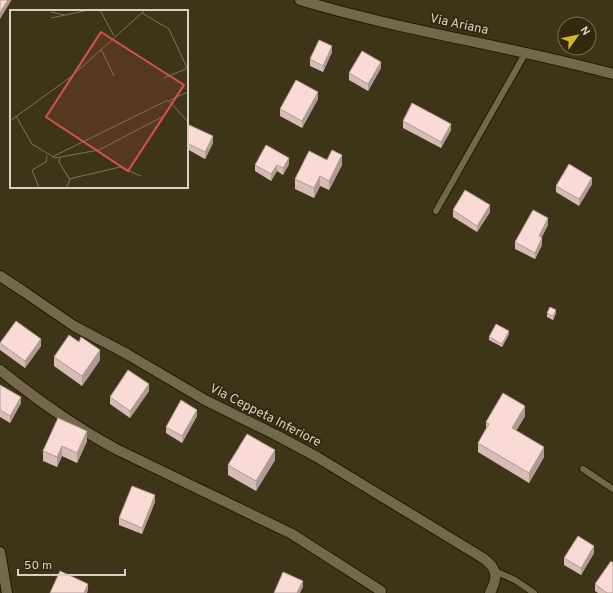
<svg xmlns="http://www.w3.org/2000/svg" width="613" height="593" font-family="Overpass,sans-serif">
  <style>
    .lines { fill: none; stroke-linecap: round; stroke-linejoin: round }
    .service-casing { stroke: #241b01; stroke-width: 8 }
    .minor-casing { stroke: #241b01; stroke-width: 12 }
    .secondary-casing { stroke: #241b01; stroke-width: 12 }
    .service { stroke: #73684b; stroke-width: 6 }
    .minor { stroke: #73684b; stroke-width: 10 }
    .secondary { stroke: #73684b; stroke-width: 10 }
    .wall { fill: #d7bbb7 }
    .shaded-wall { fill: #af9995 }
    .building { fill: #fadad5; stroke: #af9995 }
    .labels { text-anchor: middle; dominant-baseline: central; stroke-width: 4; stroke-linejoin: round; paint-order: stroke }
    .street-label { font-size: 13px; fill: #d7d1c1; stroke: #332a0e }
    .inset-road { fill: none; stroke: #7b735c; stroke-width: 1 }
    .view { fill: #d6524e; fill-opacity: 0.15; stroke: #d6524e; stroke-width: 2 }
    .inset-edge { fill: none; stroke: #d7d1c1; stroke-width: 2 }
  </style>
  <rect width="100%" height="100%" fill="#3e3418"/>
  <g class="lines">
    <defs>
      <g id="service">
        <polyline points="436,211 526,52"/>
        <polyline points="583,469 613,489"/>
        <polyline points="495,571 515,580 534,593"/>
      </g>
      <g id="minor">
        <path d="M0,276L23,291L74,326L127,354L205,400L278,436L317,457L483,558C498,569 498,577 490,593"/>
        <path d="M0,370C36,399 75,427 116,449L292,534L381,591"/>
        <polyline points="0,552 7,593"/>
      </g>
      <path id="secondary" d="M300,0C403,31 510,46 613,74"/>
    </defs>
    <use href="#service" class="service-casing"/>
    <use href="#minor" class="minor-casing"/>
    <use href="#secondary" class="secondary-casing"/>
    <use href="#service" class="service"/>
    <use href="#minor" class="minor"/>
    <use href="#secondary" class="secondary"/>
  </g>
  <g class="wall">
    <polygon points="332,52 323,72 310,66 310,59"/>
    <polygon points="381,68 368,91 349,80 349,73"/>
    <polygon points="318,99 302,128 280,116 280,109"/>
    <polygon points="403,121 451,130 441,148 403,128"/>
    <polygon points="187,124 213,143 205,159 187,149"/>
    <polygon points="327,160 342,165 329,190 320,186 314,198 295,189 295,179"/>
    <polygon points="289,164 283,175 277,171 271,181 255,171 255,165"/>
    <polygon points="592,184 579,206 556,192 556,186"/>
    <polygon points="453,210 490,212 477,232 453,217"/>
    <polygon points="548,225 541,238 542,245 535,259 515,249 515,242"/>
    <polygon points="547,313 556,313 553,320 547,317"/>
    <polygon points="509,334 502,347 489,340 489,337"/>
    <polygon points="0,343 41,346 25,368 0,350"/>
    <polygon points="54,357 100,360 82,386 54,366"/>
    <polygon points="0,385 21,403 10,423 0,417"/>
    <polygon points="149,391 130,418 110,404 110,397"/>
    <polygon points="197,416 182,443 166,433 166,427"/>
    <polygon points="525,416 516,431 544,457 529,483 478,452 478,443 486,428 486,422"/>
    <polygon points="58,418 87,441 77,463 62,456 57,467 43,461 43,451"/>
    <polygon points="275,460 256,491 228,475 228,465"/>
    <polygon points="155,502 142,534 119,525 119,518"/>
    <polygon points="594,553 581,575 564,565 564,558"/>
    <polygon points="595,584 613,593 598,593 595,591"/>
  </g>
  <g class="shaded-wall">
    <polygon points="8,0 11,0 11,1 0,19 0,13"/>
    <polygon points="332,46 332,52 323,72 323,66"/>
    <polygon points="381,62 381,68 368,91 368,84"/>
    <polygon points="318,92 318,99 302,128 302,121"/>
    <polygon points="451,124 451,130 441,148 441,142"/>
    <polygon points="213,136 213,143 205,159 205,152"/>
    <polygon points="342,155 342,165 329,190 329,181"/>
    <polygon points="289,158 289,164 283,175 283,168"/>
    <polygon points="277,165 277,171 271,181 271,174"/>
    <polygon points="320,176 320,186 314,198 314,188"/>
    <polygon points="592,178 592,184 579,206 579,199"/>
    <polygon points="490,205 490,212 477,232 477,226"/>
    <polygon points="548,218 548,225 539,243 539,236"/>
    <polygon points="542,238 542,245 535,259 535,253"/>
    <polygon points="556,310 556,313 553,320 553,316"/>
    <polygon points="509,331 509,334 502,347 502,344"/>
    <polygon points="41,339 41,346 25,368 25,361"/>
    <polygon points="100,350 100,360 82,386 82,376"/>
    <polygon points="149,384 149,391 130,418 130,411"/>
    <polygon points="21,397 21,403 10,423 10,416"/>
    <polygon points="525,406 525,416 512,438 512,428"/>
    <polygon points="197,410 197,416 182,443 182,436"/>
    <polygon points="87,431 87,441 77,463 77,453"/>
    <polygon points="62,446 62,456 57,467 57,457"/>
    <polygon points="544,447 544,457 529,483 529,473"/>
    <polygon points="275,450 275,460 256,491 256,481"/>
    <polygon points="155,495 155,502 142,534 142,528"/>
    <polygon points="594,546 594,553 581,575 581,568"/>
    <polygon points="303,581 303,587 300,593 297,593"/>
    <polygon points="88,584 88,590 87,593 84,593"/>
  </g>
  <g class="building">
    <polygon points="0,0 8,0 0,13"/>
    <polygon points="319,40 332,46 323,66 310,59"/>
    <polygon points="362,51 381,62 368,84 349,73"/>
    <polygon points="296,80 318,92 302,121 280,109"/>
    <polygon points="412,103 451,124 441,142 403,121"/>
    <polygon points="187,124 213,136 205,152 187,143"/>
    <polygon points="266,145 289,158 283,168 277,165 271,174 255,165"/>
    <polygon points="332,150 342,155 329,181 320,176 314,188 295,179 309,151 327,160"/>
    <polygon points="569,164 592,178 579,199 556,186"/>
    <polygon points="465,190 490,205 477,226 453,210"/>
    <polygon points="533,210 548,218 539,236 542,238 535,253 515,242"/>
    <polygon points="550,307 556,310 553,316 547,313"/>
    <polygon points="16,321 41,339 25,361 0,343"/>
    <polygon points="496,324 509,331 502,344 489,337"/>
    <polygon points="69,335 79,342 81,337 100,350 82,376 54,357"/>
    <polygon points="128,370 149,384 130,411 110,397"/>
    <polygon points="0,385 21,397 10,416 0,410"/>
    <polygon points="503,393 525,406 512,428 544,447 529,473 478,443 489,424 486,422"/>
    <polygon points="181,400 197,410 182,436 166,427"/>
    <polygon points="58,418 87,431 77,453 62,446 57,457 43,451"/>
    <polygon points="247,434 275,450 256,481 228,465"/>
    <polygon points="132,486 155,495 142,528 119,518"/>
    <polygon points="578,536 594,546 581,568 564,558"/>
    <polygon points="611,561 613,563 613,593 607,593 595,584"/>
    <polygon points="60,571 88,584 84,593 50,593"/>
    <polygon points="283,572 303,581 297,593 274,593"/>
  </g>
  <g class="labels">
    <g class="street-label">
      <text transform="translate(459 25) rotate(12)">Via Ariana</text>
      <text transform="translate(265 416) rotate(27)">Via Ceppeta Inferiore</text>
    </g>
  </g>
  <g transform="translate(10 10)">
    <rect width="178" height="178" fill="#3e3418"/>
    <path class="inset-road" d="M90,0L104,26M41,2L55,5M132,3L159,19L177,58M41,8L79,0M91,39L104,66M154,68L178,58M160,90L178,82M6,106L22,134L45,148L89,140L152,107M0,111L62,66L135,0M42,147L158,90L178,112M50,147L49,152L60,170L56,178M59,169L110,157L131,166M29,178L22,160L36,152L37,146"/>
    <path class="view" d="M91,22L174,75L118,161L36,107Z"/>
    <rect width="178" height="178" class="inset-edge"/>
  </g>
  <g transform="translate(577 36) rotate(57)"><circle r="19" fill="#332a0e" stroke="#756d56"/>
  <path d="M0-3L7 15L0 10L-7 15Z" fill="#d6b534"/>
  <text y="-6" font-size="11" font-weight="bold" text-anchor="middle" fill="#d7d1c1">N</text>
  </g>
  <path d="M18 569v6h107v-6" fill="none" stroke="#d7d1c1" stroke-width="2"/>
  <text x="24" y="569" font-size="12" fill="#d7d1c1" stroke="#332a0e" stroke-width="3" paint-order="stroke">50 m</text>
</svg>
